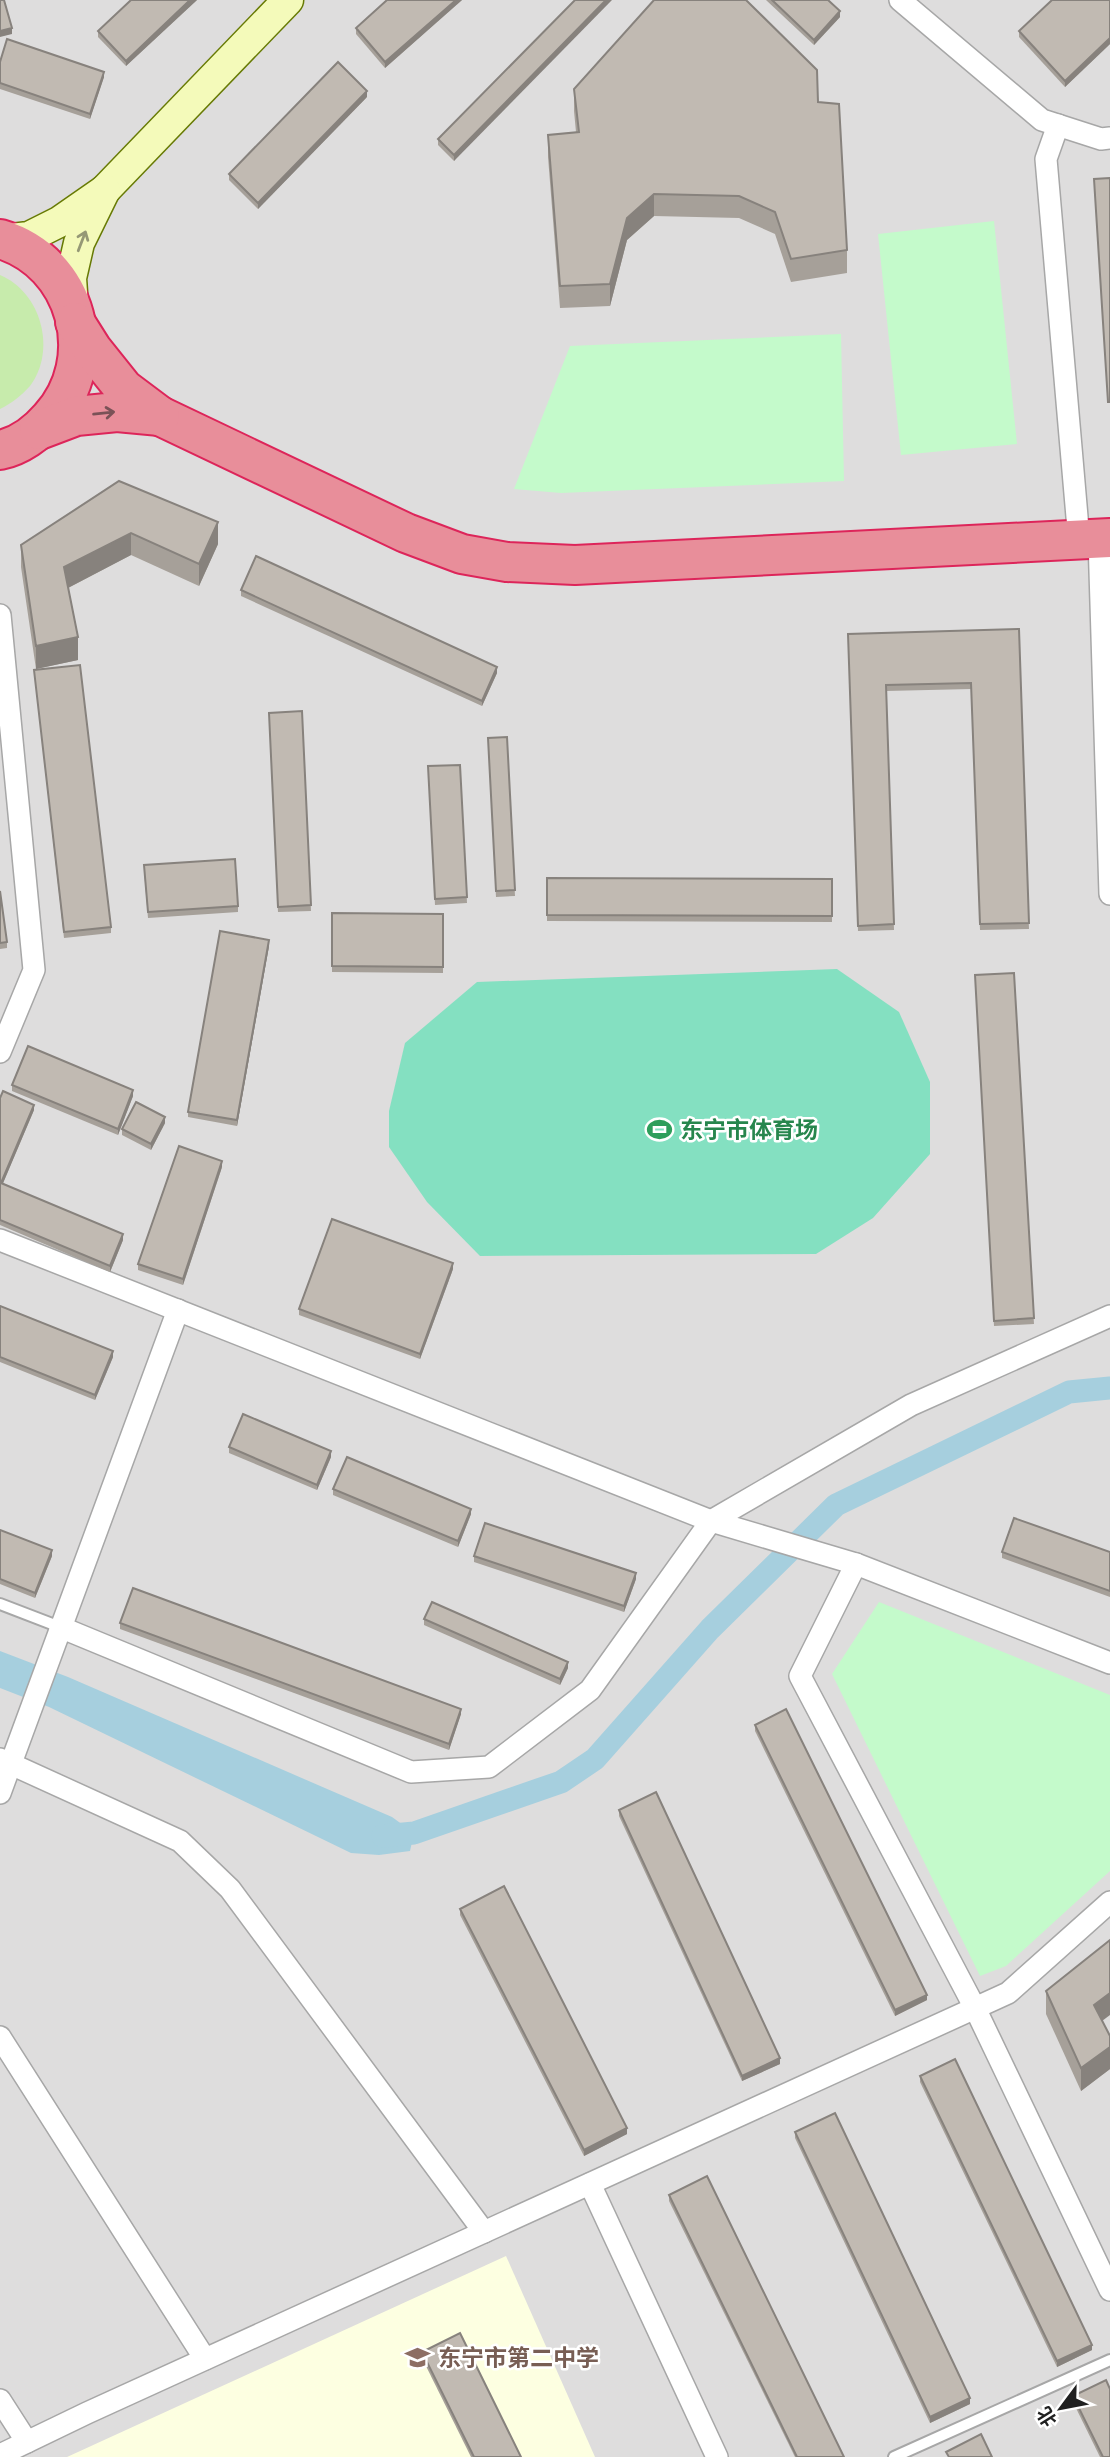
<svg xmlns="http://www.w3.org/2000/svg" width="1110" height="2457" font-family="'Exo 2','Noto Sans SC',sans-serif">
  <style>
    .residential { fill: #dedddd }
    .education { fill: #fdffe1 }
    .grass { fill: #c7ebac }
    .park { fill: #c4facb }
    .pitch { fill: #84e0c1 }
    .water { fill: #a6cfde }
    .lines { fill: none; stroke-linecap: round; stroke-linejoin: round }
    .canal { stroke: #a6cfde; stroke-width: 23 }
    .lane-casing { stroke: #a7a7a7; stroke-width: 14 }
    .street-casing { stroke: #a7a7a7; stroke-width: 24 }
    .secondary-casing { stroke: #677a04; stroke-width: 33 }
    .highway-casing { stroke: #dd255a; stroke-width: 42 }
    .lane { stroke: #fff; stroke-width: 10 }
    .street { stroke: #fff; stroke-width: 21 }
    .secondary { stroke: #f4faba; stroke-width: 30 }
    .highway { stroke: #e88e9a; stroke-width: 38 }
    .wall { fill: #a6a099 }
    .shaded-wall { fill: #87827d }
    .building { fill: #c1bab2; stroke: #87827d; stroke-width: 2 }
    .oneway { stroke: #959875 }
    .oneway2 { stroke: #7a5257 }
    .labels { text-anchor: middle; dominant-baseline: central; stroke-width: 5; stroke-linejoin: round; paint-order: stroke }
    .leisure-label { font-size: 23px; font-weight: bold; fill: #27864d; stroke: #fff; text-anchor: start }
    .education-label { font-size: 23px; font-weight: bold; fill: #785e54; stroke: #fff; text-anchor: start }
  </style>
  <rect width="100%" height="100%" fill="#f0eee6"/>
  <rect class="residential" x="0" y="0" width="1110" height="2457"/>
  <polygon class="education" points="506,2256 595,2457 67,2457"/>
  <path class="grass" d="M0,275C41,292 57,350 30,386C21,396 12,403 0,409Z"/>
  <g class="park">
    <polygon points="994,221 1017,444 901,455 878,234"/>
    <polygon points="841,334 844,481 561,493 514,489 570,346"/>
    <polygon points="879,1602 1110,1695 1110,1871 1006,1966 980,1976 832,1674"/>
  </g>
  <polygon class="pitch" points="837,969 899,1012 930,1082 930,1154 873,1218 816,1254 480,1256 427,1202 389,1147 389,1111 405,1043 477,982"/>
  <polygon class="water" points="0,1651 68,1677 392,1817 414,1833 410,1851 379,1855 351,1853 49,1707 0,1688"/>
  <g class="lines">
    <polyline class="canal" points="383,1836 414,1833 561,1782 595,1759 710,1629 836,1505 1069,1392 1110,1388"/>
    <defs>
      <g id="lane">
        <polyline points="0,1604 60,1627"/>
        <polyline points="894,2457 1110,2360"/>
      </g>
      <g id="street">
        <polyline points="900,0 1042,120 1101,139 1110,138"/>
        <polyline points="1058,125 1046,159 1079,540"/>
        <polyline points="1099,539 1110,894"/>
        <polyline points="0,615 34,970 0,1052"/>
        <polyline points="0,1240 711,1521 856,1564 1110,1663"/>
        <polyline points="856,1564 800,1676 975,2008 1110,2290"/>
        <polyline points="60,1627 411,1772 489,1767 590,1690 711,1521 911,1405 1110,1316"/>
        <polyline points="0,1759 180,1841 230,1889 484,2232"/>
        <polyline points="0,1793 178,1310"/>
        <polyline points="0,2037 205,2359"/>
        <polyline points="590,2184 717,2457"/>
        <polyline points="0,2400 27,2442"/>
        <polyline points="0,2455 87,2413 1008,1993 1110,1902"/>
      </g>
      <g id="secondary">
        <polyline points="105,190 288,0"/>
        <polyline points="3,240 29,237 59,222 105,190 79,243 71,278 73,307"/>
      </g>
      <g id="highway">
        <path d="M0,239C78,262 103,360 50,418C37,433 19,446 0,450"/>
        <polyline points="160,416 406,533 462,554 507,562 575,565 1110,538"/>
        <polyline points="39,430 76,416 117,412 160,416 124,389 92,349 75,322"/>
      </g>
    </defs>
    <use href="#lane" class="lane-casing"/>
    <use href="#street" class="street-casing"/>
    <use href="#secondary" class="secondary-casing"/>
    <use href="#highway" class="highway-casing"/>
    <use href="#lane" class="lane"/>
    <use href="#street" class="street"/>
    <use href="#secondary" class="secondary"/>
    <use href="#highway" class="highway"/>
  </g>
  <g class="wall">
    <polygon points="131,0 197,0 126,66 98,37 98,31"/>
    <polygon points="387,0 462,0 385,68 356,34 356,28"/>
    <polygon points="575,0 454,161 438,145 438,139"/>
    <polygon points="766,0 828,0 840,17 814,45"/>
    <polygon points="1110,0 1110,44 1065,87 1019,37 1019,31"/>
    <polygon points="0,62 104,77 90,119 0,89"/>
    <polygon points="574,89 818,102 847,250 847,273 791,282 775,234 739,218 654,216 627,240 610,306 560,308 548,157 548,135 576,132 574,111"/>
    <polygon points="367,97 258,209 229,180 229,174"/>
    <polygon points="119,481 218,544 199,586 131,555 68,588 78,660 36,669 21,567 21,545"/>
    <polygon points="241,590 497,673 482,706 241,596"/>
    <polygon points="1019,629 1029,929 980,930 971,689 886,691 894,930 858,931 848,634"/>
    <polygon points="34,670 111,927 111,933 64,938"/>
    <polygon points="302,711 311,911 278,912 269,713"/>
    <polygon points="507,737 515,896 496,897 488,738"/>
    <polygon points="460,765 467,903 435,905 428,766"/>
    <polygon points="144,871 238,906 238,912 148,918"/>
    <polygon points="547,878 832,879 832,922 547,921"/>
    <polygon points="0,891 7,942 7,948 0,949"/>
    <polygon points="332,913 443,914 443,973 332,972"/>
    <polygon points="269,946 237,1126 188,1117 188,1112"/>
    <polygon points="1014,973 1034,1324 994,1326 975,975"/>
    <polygon points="12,1085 133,1096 118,1135 12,1091"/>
    <polygon points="0,1098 34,1110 3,1183 123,1240 110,1272 0,1225"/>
    <polygon points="165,1123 151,1150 122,1135 122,1129"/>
    <polygon points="222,1167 183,1285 138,1270 138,1264"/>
    <polygon points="453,1269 420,1359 299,1315 299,1309"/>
    <polygon points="0,1306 113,1357 95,1400 0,1362"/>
    <polygon points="229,1447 331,1457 317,1490 229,1453"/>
    <polygon points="333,1489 471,1514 458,1547 333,1495"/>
    <polygon points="0,1530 52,1556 35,1598 0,1584"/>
    <polygon points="1002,1552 1110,1552 1110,1597 1002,1558"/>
    <polygon points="474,1556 636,1579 624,1612 474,1562"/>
    <polygon points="424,1619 568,1668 560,1685 424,1625"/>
    <polygon points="120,1623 461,1714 449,1750 120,1629"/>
    <polygon points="755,1725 927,2000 895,2016 755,1731"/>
    <polygon points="619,1810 780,2064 742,2081 619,1816"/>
    <polygon points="460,1909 627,2134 584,2156 460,1915"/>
    <polygon points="1046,1991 1102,2021 1110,2036 1110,2069 1081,2091 1046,2014"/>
    <polygon points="920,2076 1092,2350 1057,2367 920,2082"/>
    <polygon points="795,2132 970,2404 930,2423 795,2138"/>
    <polygon points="669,2195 844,2457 795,2457 669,2201"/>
    <polygon points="422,2352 521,2457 471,2457 422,2358"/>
    <polygon points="1073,2396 1110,2457 1100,2457 1073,2402"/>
  </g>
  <g class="shaded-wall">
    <polygon points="190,0 197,0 126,66 126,61"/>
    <polygon points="456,0 462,0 385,68 385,62"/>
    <polygon points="606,0 612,0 454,161 454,155"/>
    <polygon points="840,11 840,17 814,45 814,40"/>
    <polygon points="12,28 12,34 0,37 0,31"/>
    <polygon points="1110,38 1110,44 1065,87 1065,81"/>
    <polygon points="104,72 104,77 90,119 90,114"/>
    <polygon points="367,91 367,97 258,209 258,203"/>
    <polygon points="654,194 654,216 627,240 610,306 610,284 627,218"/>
    <polygon points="218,522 218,544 199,586 199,564"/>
    <polygon points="131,533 131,555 64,590 64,567"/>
    <polygon points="78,637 78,660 36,669 36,646"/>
    <polygon points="497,667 497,673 482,706 482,701"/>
    <polygon points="269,940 269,946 237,1126 237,1120"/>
    <polygon points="133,1090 133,1096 118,1135 118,1129"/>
    <polygon points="34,1105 34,1110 1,1188 1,1183"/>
    <polygon points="165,1117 165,1123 151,1150 151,1144"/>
    <polygon points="222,1161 222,1167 183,1285 183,1279"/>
    <polygon points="123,1234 123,1240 110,1272 110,1266"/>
    <polygon points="453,1263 453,1269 420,1359 420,1354"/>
    <polygon points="113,1351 113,1357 95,1400 95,1395"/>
    <polygon points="331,1451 331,1457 317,1490 317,1485"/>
    <polygon points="471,1509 471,1514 458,1547 458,1541"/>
    <polygon points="52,1550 52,1556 35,1598 35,1593"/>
    <polygon points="636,1573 636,1579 624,1612 624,1606"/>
    <polygon points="568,1662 568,1668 560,1685 560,1679"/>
    <polygon points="461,1709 461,1714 449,1750 449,1744"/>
    <polygon points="1110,1993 1110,2015 1094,2027 1094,2005"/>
    <polygon points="927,1995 927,2000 895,2016 895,2010"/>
    <polygon points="1110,2047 1110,2069 1081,2091 1081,2068"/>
    <polygon points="780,2058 780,2064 742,2081 742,2076"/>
    <polygon points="627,2128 627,2134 584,2156 584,2150"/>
    <polygon points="1092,2345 1092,2350 1057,2367 1057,2361"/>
    <polygon points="970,2398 970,2404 930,2423 930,2417"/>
  </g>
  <g class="building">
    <polygon points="0,0 4,0 12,28 0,31"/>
    <polygon points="131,0 190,0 126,61 98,31"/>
    <polygon points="387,0 456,0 385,62 356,28"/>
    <polygon points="575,0 606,0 454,155 438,139"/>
    <polygon points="654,0 746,0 817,70 818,102 839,104 847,250 791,259 775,212 739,196 654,194 627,218 610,284 560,286 548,135 579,132 574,89"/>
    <polygon points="772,0 828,0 840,11 814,40"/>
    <polygon points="1052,0 1110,0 1110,38 1065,81 1019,31"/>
    <polygon points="7,39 104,72 90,114 0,83 0,62"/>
    <polygon points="338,62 367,91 258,203 229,174"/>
    <polygon points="1110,178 1110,402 1108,402 1094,179"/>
    <polygon points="119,481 218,522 199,564 131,533 64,567 78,637 36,646 21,545"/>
    <polygon points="256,556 497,667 482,701 241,590"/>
    <polygon points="1019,629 1029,923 980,924 971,683 886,685 894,924 858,926 848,634"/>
    <polygon points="80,665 111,927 64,932 34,670"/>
    <polygon points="302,711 311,905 278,907 269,713"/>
    <polygon points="507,737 515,890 496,891 488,738"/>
    <polygon points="460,765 467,897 435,899 428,766"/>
    <polygon points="235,859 238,906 148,912 144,865"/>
    <polygon points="547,878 832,879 832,916 547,915"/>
    <polygon points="0,891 7,942 0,943"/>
    <polygon points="332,913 443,914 443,967 332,966"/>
    <polygon points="220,931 269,940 237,1120 188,1112"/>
    <polygon points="1014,973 1034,1318 994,1321 975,975"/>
    <polygon points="28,1046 133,1090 118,1129 12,1085"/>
    <polygon points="3,1091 34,1105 1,1183 123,1234 110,1266 0,1220 0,1098"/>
    <polygon points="136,1102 165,1117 151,1144 122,1129"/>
    <polygon points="179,1146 222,1161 183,1279 138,1264"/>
    <polygon points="332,1219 453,1263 420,1354 299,1309"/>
    <polygon points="0,1306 113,1351 95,1395 0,1357"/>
    <polygon points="243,1414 331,1451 317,1485 229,1447"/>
    <polygon points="347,1457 471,1509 458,1541 333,1489"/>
    <polygon points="1014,1518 1110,1552 1110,1591 1002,1552"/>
    <polygon points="485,1523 636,1573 624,1606 474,1556"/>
    <polygon points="0,1530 52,1550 35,1593 0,1579"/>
    <polygon points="133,1588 461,1709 449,1744 120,1623"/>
    <polygon points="432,1602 568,1662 560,1679 424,1619"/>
    <polygon points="786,1709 927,1995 895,2010 755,1725"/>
    <polygon points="656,1792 780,2058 742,2076 619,1810"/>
    <polygon points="504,1886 627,2128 584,2150 460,1909"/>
    <polygon points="1110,1940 1110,1993 1094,2005 1110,2036 1110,2047 1081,2068 1046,1991"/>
    <polygon points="955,2059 1092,2345 1057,2361 920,2076"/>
    <polygon points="835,2113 970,2398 930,2417 795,2132"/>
    <polygon points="707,2176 844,2457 797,2457 669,2195"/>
    <polygon points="460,2333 521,2457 474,2457 422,2352"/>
    <polygon points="1106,2380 1110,2389 1110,2457 1103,2457 1073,2396"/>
    <polygon points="981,2434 992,2457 949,2457 946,2452"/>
  </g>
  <defs><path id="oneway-shaft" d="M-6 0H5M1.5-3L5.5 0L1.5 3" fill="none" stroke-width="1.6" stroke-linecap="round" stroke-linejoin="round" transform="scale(1.75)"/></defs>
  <use class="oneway" href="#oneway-shaft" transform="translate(82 241) rotate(-69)"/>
  <use class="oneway2" href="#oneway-shaft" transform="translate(104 413) rotate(-6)"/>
  <defs>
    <symbol id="stadium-bare" viewBox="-9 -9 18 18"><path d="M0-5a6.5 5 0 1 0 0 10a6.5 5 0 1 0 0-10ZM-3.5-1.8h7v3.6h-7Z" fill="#2e9e5b" stroke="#fff" stroke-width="2.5" paint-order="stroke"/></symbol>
    <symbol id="school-bare" viewBox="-9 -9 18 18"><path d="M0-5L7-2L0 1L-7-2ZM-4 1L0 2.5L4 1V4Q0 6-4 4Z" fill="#8d6e63" stroke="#fff" stroke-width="2.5" paint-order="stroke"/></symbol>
  </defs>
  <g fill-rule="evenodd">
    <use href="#stadium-bare" x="642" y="1112" width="35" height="35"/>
    <use href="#school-bare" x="400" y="2340" width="35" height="35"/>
  </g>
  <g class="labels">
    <g class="leisure-label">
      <text x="680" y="1129">东宁市体育场</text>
    </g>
    <g class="education-label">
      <text x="438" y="2357">东宁市第二中学</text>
    </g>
  </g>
  <g transform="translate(1061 2408) rotate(238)" stroke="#ffffff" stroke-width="5" paint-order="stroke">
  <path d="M0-5L12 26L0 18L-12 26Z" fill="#202020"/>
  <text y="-10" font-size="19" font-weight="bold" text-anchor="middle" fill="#202020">北</text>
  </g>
</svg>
